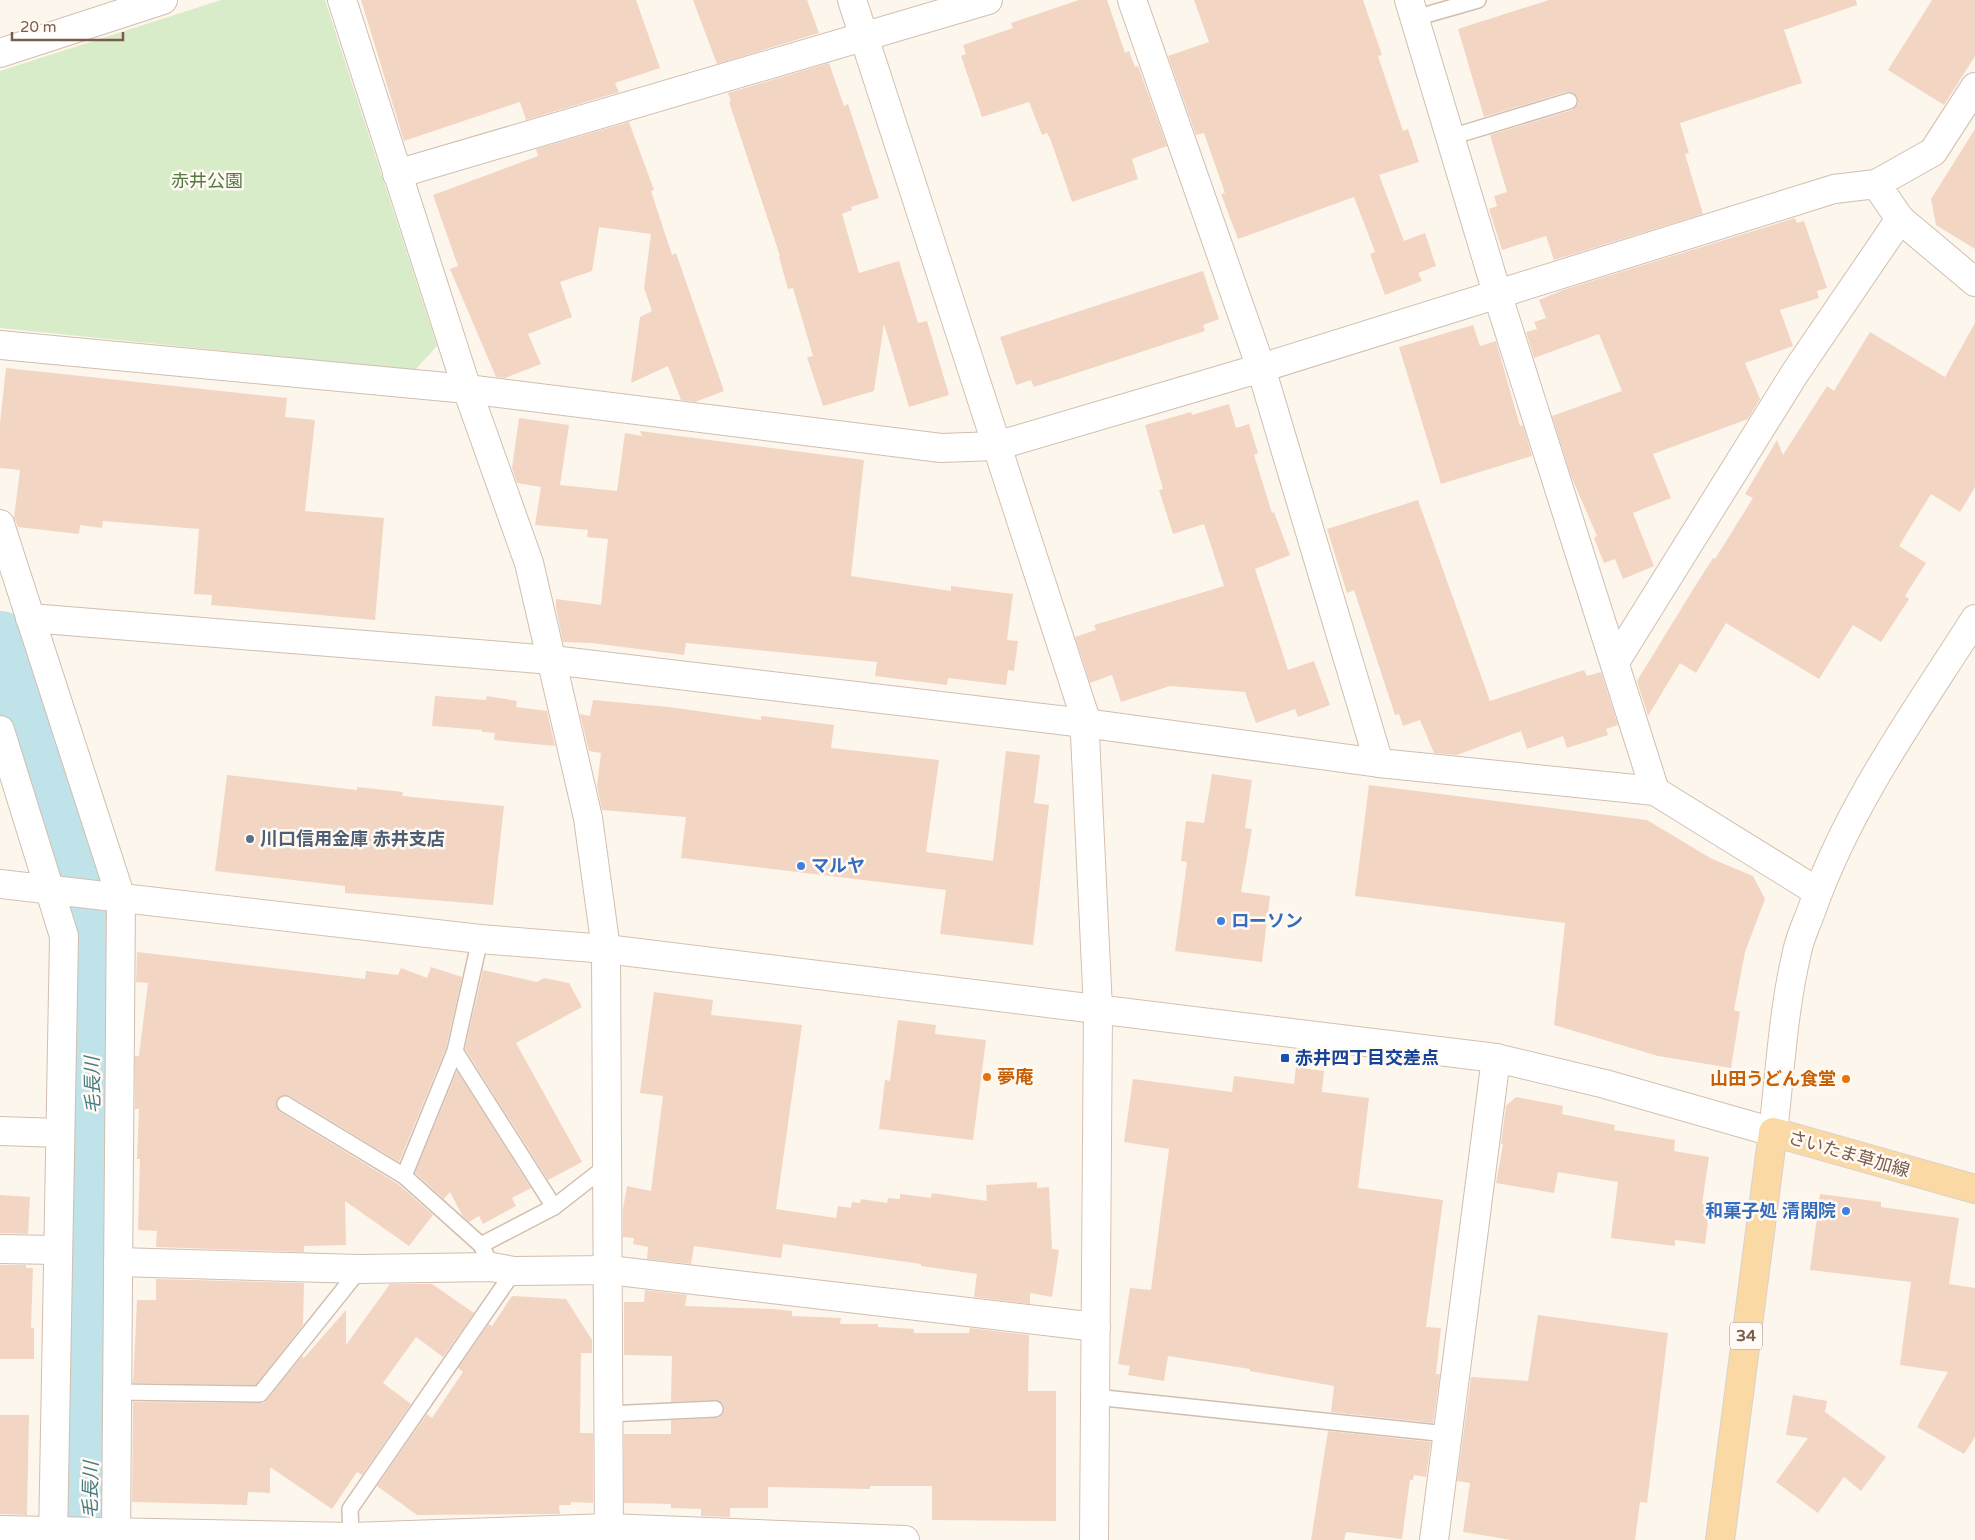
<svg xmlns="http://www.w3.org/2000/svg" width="1975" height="1540" font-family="'Varela Round','Noto Sans JP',sans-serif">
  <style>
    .green { fill: #d8ecc9 }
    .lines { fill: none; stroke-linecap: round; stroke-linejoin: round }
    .river { stroke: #bfe3e8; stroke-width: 68 }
    .building { fill: #f3d5c3 }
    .lane-casing { stroke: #d1beb0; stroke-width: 18 }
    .street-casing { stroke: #d1beb0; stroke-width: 30 }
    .secondary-casing { stroke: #d6c0b0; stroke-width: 30 }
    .primary-casing { stroke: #dad1cd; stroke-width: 30 }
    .lane { stroke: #fff; stroke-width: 15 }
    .street { stroke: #fff; stroke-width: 28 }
    .secondary { stroke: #fff; stroke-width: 28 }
    .primary { stroke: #fbd9a5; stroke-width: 28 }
    .service-dot { fill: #5c6f8a; stroke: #fffaf3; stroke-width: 2 }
    .shop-dot { fill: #3f7fe0; stroke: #fffaf3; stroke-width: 2 }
    .transit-dot { fill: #1a4fb4; stroke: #fffaf3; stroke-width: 2 }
    .food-dot { fill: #e8710a; stroke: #fffaf3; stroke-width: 2 }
    .labels { text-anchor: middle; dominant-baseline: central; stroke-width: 5; stroke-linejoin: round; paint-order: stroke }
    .shield { fill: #fffaf3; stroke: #a28b7f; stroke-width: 1 }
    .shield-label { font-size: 16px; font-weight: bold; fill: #7a5c4d }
    .park-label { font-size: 18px; fill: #537a41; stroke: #fffaf3 }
    .service-label { font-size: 18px; font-weight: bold; fill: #4e5e75; stroke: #fffaf3; text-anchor: start }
    .shop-label { font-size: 18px; font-weight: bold; fill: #366cbe; stroke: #fffaf3; text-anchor: start }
    .transit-label { font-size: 18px; font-weight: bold; fill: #164399; stroke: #fffaf3; text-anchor: start }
    .food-label { font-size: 18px; font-weight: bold; fill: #c56008; stroke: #fffaf3; text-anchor: start }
    .street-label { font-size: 18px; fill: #7a5c4d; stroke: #fffaf3 }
    .water-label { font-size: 19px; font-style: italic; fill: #437c86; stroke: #fffaf3 }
  </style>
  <rect width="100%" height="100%" fill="#fdf6ec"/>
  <polygon class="green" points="221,0 325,0 437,346 415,370 0,328 0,71"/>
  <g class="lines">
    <polyline class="river" points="0,645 50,796 92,939 94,1068 91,1086 94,1192 90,1540"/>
  </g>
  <g class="building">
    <polygon points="361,0 636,0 660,68 615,83 619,92 526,120 520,102 404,141"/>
    <polygon points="693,0 807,0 819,33 717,64"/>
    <polygon points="1079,0 1107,0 1125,53 1129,51 1135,67 1138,66 1167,146 1132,159 1138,179 1072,202 1050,138 1047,133 1042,135 1029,102 982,117 961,56 966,54 963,45 1013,28 1011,23"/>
    <polygon points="1194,0 1363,0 1382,55 1378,56 1403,131 1408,129 1419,162 1379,175 1404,241 1425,233 1436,266 1418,273 1422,281 1385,295 1370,254 1375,252 1354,197 1238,239 1221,194 1225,193 1204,133 1196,135 1168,56 1209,42"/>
    <polygon points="1549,0 1856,0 1857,5 1784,30 1802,83 1680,123 1689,153 1685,154 1703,214 1554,260 1546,236 1502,250 1489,209 1497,206 1494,196 1507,192 1490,135 1572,110 1578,104 1578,98 1572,92 1566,92 1484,117 1458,29"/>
    <polygon points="1932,0 1975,0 1975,56 1944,105 1888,70"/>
    <polygon points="829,63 844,106 848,104 879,198 851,207 852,210 842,214 859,273 899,261 918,323 927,321 949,395 909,407 884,324 874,391 823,406 807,357 813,356 793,288 788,289 779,257 780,256 729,102 731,102 728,93"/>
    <polygon points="629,122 654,190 651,191 672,255 676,253 724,391 695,402 681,400 668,366 631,383 640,317 652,311 644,288 651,234 599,227 592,271 560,282 572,317 528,334 541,364 505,378 496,377 450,269 458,266 433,195 538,156 536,149"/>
    <polygon points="1975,129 1975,249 1936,225 1931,199"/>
    <polygon points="1795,218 1797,223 1804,221 1827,288 1817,291 1819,298 1780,310 1793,346 1745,363 1760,399 1748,419 1653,454 1671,498 1633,513 1654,566 1623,579 1615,559 1604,563 1594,538 1597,536 1571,476 1552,416 1622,391 1599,334 1534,358 1526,332 1537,329 1534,322 1546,318 1539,300 1563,290"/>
    <polygon points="1203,271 1219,319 1203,325 1205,331 1034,387 1031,380 1016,385 1000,337"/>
    <polygon points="1975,323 1975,487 1960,512 1931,494 1899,546 1926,563 1905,596 1909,599 1881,642 1853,625 1819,679 1726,623 1696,673 1680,663 1648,716 1637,681 1697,583 1713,558 1715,559 1753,498 1745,494 1777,440 1783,455 1827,386 1834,391 1870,332 1945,377"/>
    <polygon points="1473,325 1480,346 1496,341 1520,426 1523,425 1532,456 1441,484 1399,347"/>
    <polygon points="6,368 287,398 285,417 315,420 305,511 384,518 375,620 211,605 212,595 194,594 199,529 103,521 102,528 80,525 79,534 18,527 14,518 20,470 0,468 0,423"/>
    <polygon points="1229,404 1236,428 1249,424 1258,453 1254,455 1272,513 1274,512 1290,555 1255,569 1288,670 1314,661 1330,705 1298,717 1295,709 1256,723 1245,692 1170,686 1121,702 1112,675 1090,683 1075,637 1096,630 1094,625 1224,586 1204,524 1173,534 1159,490 1163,489 1145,425 1191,412 1192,415"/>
    <polygon points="519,418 569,425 560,485 617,491 625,433 642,436 640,431 864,460 851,576 951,591 951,586 1013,594 1007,640 1018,641 1014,671 1008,670 1006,685 948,678 947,685 875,676 877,662 686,643 684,655 592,643 563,642 556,608 556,599 601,605 608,539 587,537 588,530 535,525 541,487 517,483 512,468"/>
    <polygon points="1418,500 1490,701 1584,670 1587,676 1601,672 1618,725 1606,729 1608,735 1567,748 1563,736 1527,749 1521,731 1457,755 1434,753 1420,720 1403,726 1399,714 1395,715 1354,590 1347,593 1327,529"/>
    <polygon points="435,696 486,700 487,696 517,701 516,707 547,711 555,746 494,740 495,733 482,732 482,730 432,726"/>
    <polygon points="593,700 669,707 761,720 761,716 834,725 831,748 939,760 926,852 963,857 993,861 1006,751 1040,755 1034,803 1049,805 1033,945 940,934 946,890 681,858 686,817 602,810 597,786 601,753 589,751 580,714 590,716"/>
    <polygon points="1212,774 1252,780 1245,828 1252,829 1241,892 1270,896 1262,962 1175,951 1187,862 1181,861 1186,821 1204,823"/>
    <polygon points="227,775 357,790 357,787 403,792 402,796 504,806 493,905 345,893 345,886 215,871"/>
    <polygon points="1369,785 1647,820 1712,859 1753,876 1765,899 1745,952 1734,1010 1740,1012 1731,1068 1658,1056 1554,1025 1565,923 1355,896"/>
    <polygon points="137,952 365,979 366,971 398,975 401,968 427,978 431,967 462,977 446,1048 399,1162 290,1096 281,1096 276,1103 280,1112 398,1184 433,1215 409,1246 345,1201 346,1245 304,1246 304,1252 156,1247 157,1231 138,1230 140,1159 137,1159 139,1109 135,1109 135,1056 139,1056 148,983 136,982"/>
    <polygon points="483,970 537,982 544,978 569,983 582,1007 516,1043 582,1162 548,1180 465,1049"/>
    <polygon points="654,992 713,1000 711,1015 802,1025 776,1209 836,1218 838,1206 851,1208 852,1202 860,1203 861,1199 887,1203 888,1198 900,1199 900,1194 931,1198 932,1193 987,1201 986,1185 1037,1182 1037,1188 1049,1187 1052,1249 1059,1250 1052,1297 1030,1293 1030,1304 974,1297 977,1274 921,1266 921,1264 783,1244 781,1258 694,1246 691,1264 647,1259 648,1247 633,1244 634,1238 623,1237 623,1209 627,1186 651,1191 663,1096 640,1093"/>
    <polygon points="898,1020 936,1025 935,1034 986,1040 973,1140 879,1129 885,1080 890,1081"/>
    <polygon points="1296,1067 1324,1071 1322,1092 1369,1098 1358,1188 1443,1200 1426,1327 1441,1328 1436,1374 1440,1374 1433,1423 1331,1412 1334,1386 1250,1371 1250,1369 1168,1356 1164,1381 1128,1375 1130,1366 1118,1364 1130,1288 1151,1290 1169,1149 1124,1142 1133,1079 1232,1092 1234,1076 1294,1084"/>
    <polygon points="457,1071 531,1188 512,1198 516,1206 483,1224 479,1216 469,1222 462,1215 450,1192 444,1199 415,1173"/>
    <polygon points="1516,1097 1563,1106 1562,1114 1615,1125 1614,1130 1675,1140 1674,1151 1709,1157 1702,1204 1710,1205 1705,1244 1675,1240 1675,1246 1611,1238 1618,1182 1558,1172 1554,1193 1496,1183 1503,1144 1501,1144 1506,1106"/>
    <polygon points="1820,1194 1881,1202 1881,1207 1959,1218 1949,1284 1975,1288 1975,1437 1964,1454 1917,1427 1948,1372 1900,1365 1911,1282 1810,1270"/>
    <polygon points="0,1195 30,1197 28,1234 0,1233"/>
    <polygon points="0,1265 26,1265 26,1268 33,1268 31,1328 34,1328 34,1359 0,1359"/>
    <polygon points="156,1279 304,1283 303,1325 256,1385 133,1383 137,1300 156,1300"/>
    <polygon points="390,1284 432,1284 474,1313 443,1357 416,1337 383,1383 411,1404 362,1475 357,1472 332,1509 270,1467 270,1493 248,1492 247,1505 132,1502 133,1402 264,1403 303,1355 303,1359 346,1310 346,1345"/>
    <polygon points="645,1290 687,1295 685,1306 772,1309 792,1311 792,1316 841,1318 840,1324 878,1324 878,1327 914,1329 914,1333 969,1333 970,1328 1029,1335 1028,1391 1056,1391 1056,1521 932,1520 932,1486 870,1486 870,1489 768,1487 768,1508 730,1508 730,1517 701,1516 701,1509 671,1508 671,1504 624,1503 624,1434 671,1434 671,1420 716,1418 720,1417 724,1409 723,1404 715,1400 671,1402 672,1356 624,1355 624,1302 644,1302"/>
    <polygon points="512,1296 566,1299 592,1340 592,1353 581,1353 580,1433 593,1433 593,1503 571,1502 571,1505 559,1505 560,1514 417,1515 377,1486 427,1414 432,1418 463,1372 458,1368 489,1324 492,1326"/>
    <polygon points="1538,1315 1668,1333 1647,1503 1640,1502 1635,1540 1512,1540 1463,1532 1470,1483 1457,1481 1471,1377 1528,1381"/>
    <polygon points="1793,1395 1827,1401 1825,1412 1886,1457 1861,1491 1844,1477 1818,1513 1776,1482 1808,1438 1786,1435"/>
    <polygon points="0,1415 29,1415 27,1515 0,1514"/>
    <polygon points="1328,1431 1431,1442 1426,1477 1414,1475 1413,1480 1410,1480 1402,1539 1346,1532 1344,1540 1311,1540"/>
  </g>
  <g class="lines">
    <defs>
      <g id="lane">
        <polyline points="1415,18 1478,0"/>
        <polyline points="1451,137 1569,101"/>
        <polyline points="455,1051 554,1207"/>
        <polyline points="285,1104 404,1176 481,1245 492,1267"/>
        <polyline points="404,1176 455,1051 480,939"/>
        <polyline points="481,1245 554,1207 608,1165"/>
        <polyline points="118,1392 260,1394 360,1269"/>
        <polyline points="1095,1397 1447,1434"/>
        <polyline points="608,1414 715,1409"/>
        <polyline points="351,1537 350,1509 514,1271"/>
      </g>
      <g id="street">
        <polyline points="342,0 467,389 529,563 588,818 606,949 609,1540"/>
        <polyline points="1132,0 1261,368 1379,763"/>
        <polyline points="1409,0 1497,293 1655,791"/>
        <polyline points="0,53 163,0"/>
        <polyline points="397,174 988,0"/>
        <polyline points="1876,184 1900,219 1975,282"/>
        <polyline points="0,345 467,389 941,448 996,446 1261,368 1834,189 1876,184 1933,152 1975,87"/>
        <polyline points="0,524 121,898 116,1540"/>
        <polyline points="30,618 552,660 1084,723 1379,763 1655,791 1818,892"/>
        <polyline points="1615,662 1795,373 1900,219"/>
        <polyline points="0,730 64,936 53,1540"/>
        <polyline points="0,1131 60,1133"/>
        <polyline points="0,1249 58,1250"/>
        <polyline points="118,1262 360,1269 492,1267 514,1271 609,1270 1096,1327"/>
        <polyline points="0,1530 351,1537 609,1528 905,1540"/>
        <polyline points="1434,1540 1496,1058"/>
      </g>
      <g id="secondary">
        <polyline points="852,0 1084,714 1098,1009 1094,1540"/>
        <path d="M0,884L480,939L606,949L1496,1058L1605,1084L1773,1132C1780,1073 1783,1011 1797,952C1800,937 1807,923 1812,909C1849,804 1916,712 1975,619"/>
      </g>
      <polyline id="primary" points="1720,1540 1773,1132 1975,1189"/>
    </defs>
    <use href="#lane" class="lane-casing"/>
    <use href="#street" class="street-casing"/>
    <use href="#secondary" class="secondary-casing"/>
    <use href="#primary" class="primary-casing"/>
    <use href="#lane" class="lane"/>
    <use href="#street" class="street"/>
    <use href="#secondary" class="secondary"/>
    <use href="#primary" class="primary"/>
  </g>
  <circle class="service-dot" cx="250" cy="839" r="5"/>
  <g class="shop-dot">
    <circle cx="801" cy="866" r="5"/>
    <circle cx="1221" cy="921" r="5"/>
    <circle cx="1846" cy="1211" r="5"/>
  </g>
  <rect class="transit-dot" x="1280" y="1053" width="10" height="10" rx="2.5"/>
  <g class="food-dot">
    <circle cx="987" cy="1077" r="5"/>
    <circle cx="1846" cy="1079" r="5"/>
  </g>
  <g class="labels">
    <rect class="shield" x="1730" y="1322.5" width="32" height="27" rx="4"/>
    <g class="shield-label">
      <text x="1746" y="1336">34</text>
    </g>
    <g class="park-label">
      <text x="207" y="181">赤井公園</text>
    </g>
    <g class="service-label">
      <text x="260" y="839">川口信用金庫 赤井支店</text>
    </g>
    <g class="shop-label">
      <text x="811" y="866">マルヤ</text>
      <text x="1231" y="921">ローソン</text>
      <text x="1836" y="1211" text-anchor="end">和菓子処 清閑院</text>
    </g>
    <g class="transit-label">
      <text x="1295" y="1058">赤井四丁目交差点</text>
    </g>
    <g class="food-label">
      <text x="997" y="1077">夢庵</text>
      <text x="1836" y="1079" text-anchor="end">山田うどん食堂</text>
    </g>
    <g class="street-label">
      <text transform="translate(1849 1154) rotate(16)">さいたま草加線</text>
    </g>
    <g class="water-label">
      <text transform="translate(93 1085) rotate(-91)">毛長川</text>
      <text transform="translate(91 1490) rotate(-89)">毛長川</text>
    </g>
  </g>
  <path d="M12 32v8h111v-8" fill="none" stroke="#7a5c4d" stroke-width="2.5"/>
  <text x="20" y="32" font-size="15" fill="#7a5c4d" stroke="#fffaf3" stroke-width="4" paint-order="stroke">20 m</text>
</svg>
